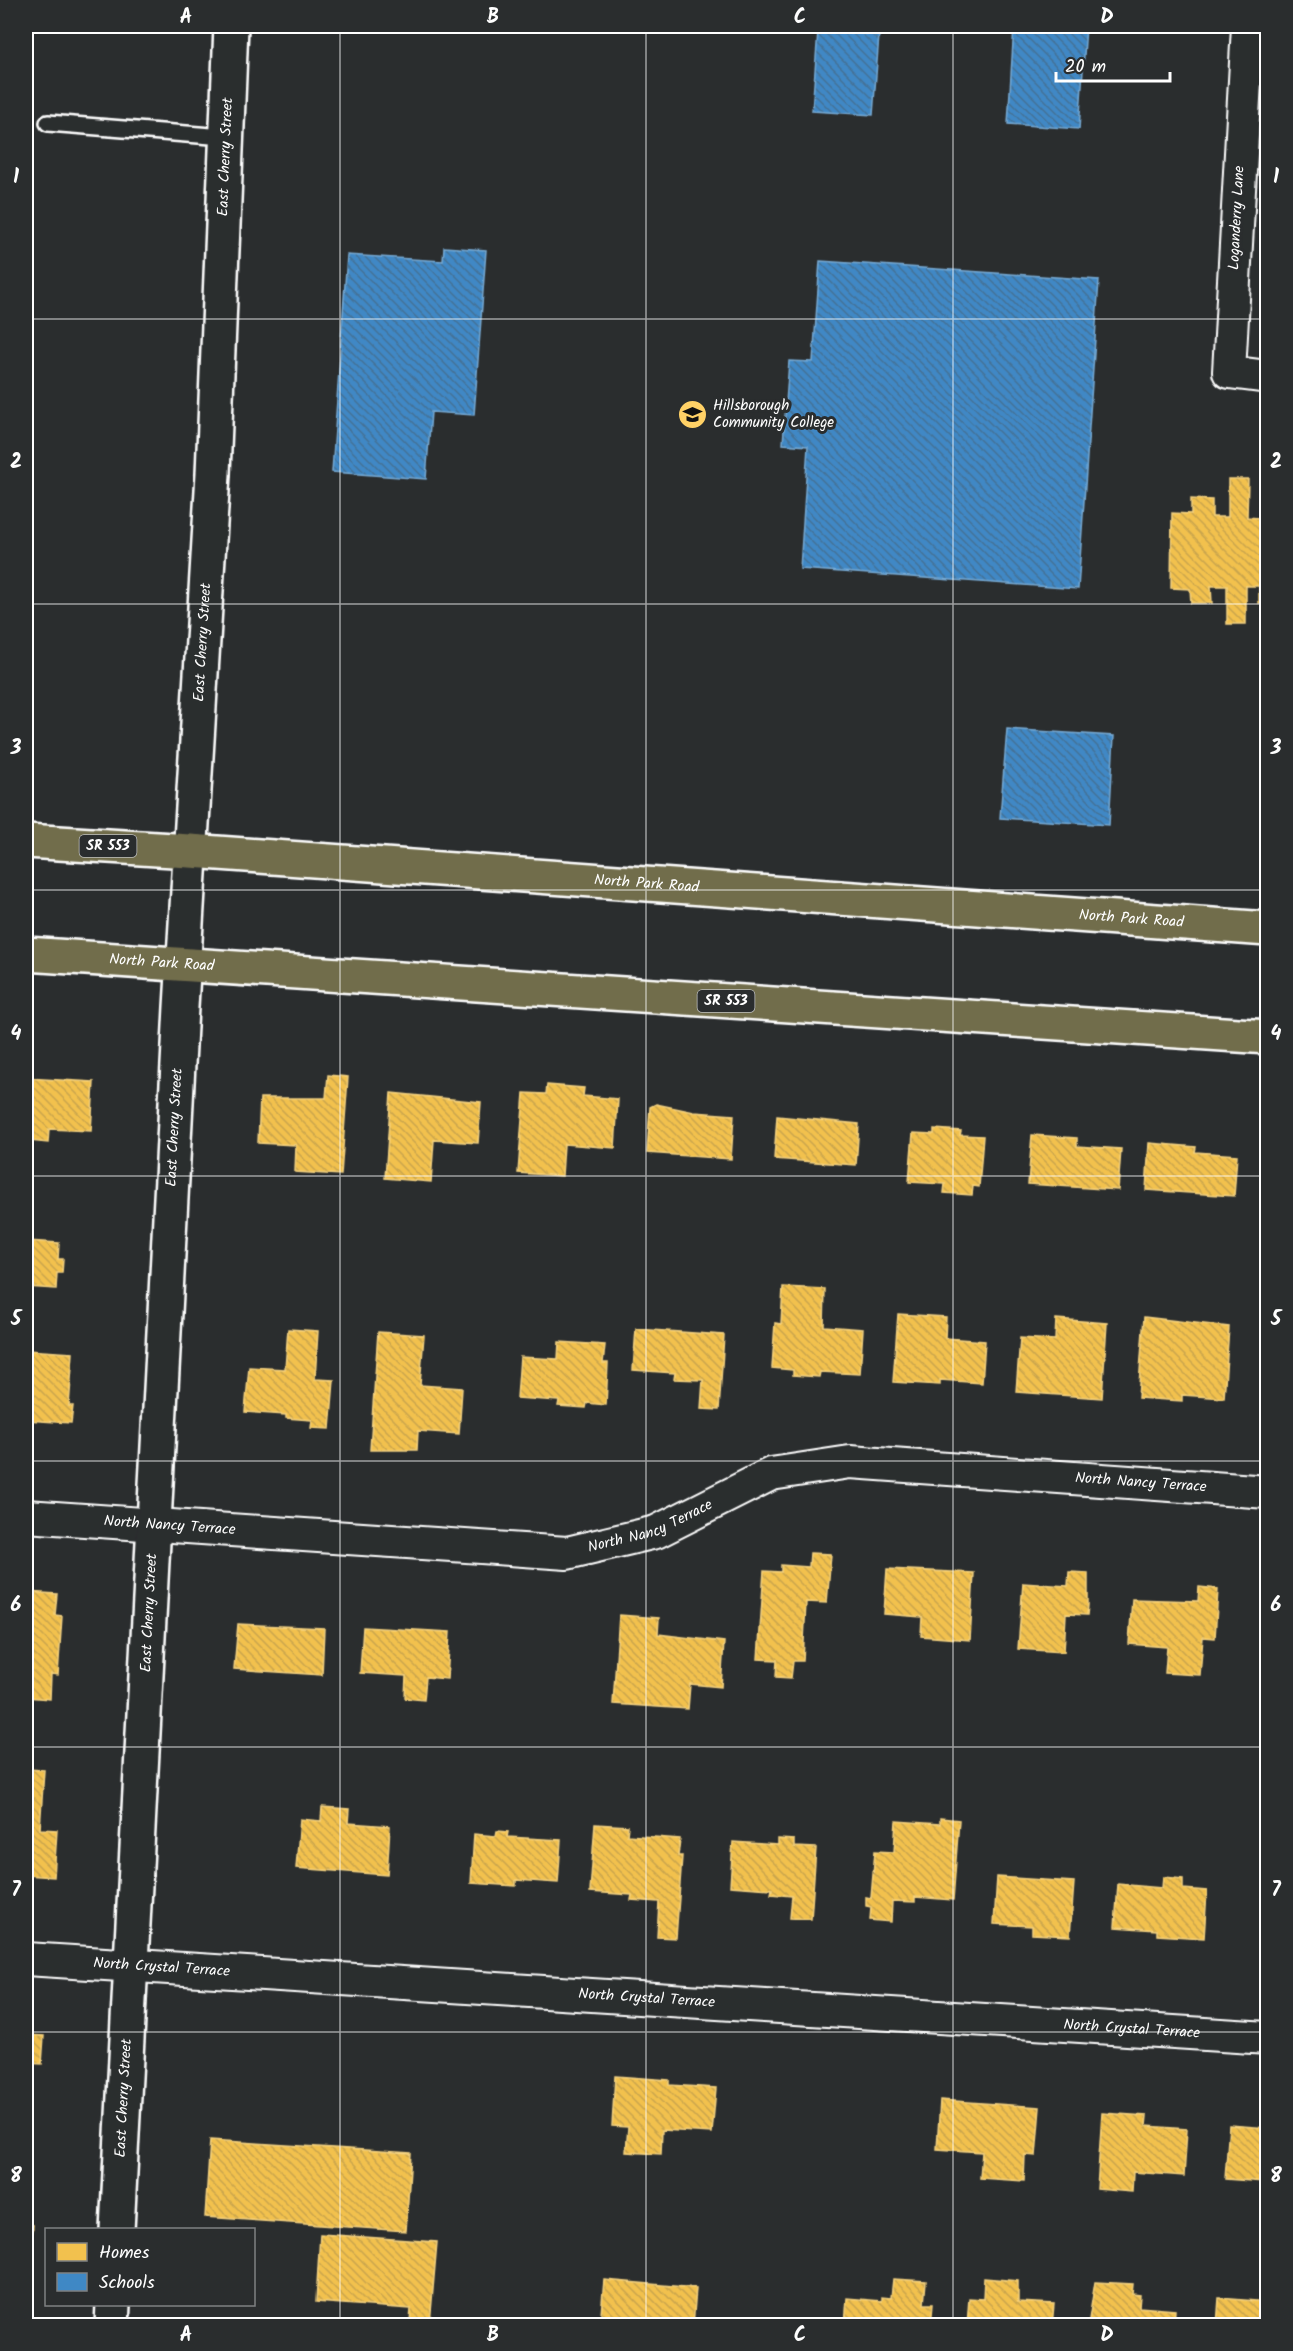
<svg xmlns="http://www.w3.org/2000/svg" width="1293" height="2351" font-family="Kalam,sans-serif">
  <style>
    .homes { fill: url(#homes-back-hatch); stroke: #f6d483; stroke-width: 1.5 }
    .schools { fill: url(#schools-back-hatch); stroke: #79acd6; stroke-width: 1.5 }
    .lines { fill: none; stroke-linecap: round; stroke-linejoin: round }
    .lane-casing { stroke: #fff; stroke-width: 20 }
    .street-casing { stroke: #fff; stroke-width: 36 }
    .secondary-casing { stroke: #fff; stroke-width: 38 }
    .primary-casing { stroke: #fff; stroke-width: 38 }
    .lane { stroke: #2a2d2e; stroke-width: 15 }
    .street { stroke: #2a2d2e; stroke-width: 32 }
    .secondary { stroke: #2a2d2e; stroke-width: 33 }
    .primary { stroke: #716d4b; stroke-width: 33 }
    .grid { fill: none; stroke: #fff; stroke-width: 1.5; stroke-opacity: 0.55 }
    .labels { text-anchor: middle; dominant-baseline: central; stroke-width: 6; stroke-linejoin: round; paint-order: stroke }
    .shield { fill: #2a2d2e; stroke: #bfc0c0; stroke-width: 1.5 }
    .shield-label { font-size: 14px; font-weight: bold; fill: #fff }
    .street-label { font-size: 15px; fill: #fff; stroke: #2a2d2e }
    .poi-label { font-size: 15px; fill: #fff; stroke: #2a2d2e; text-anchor: start }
    .neatline { fill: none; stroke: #fff; stroke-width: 2 }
    .grid-label { font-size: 20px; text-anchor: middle; font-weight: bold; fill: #fff }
  </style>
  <defs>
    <pattern id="homes-back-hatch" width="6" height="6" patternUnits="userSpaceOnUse" patternTransform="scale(1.5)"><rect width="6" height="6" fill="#f2c14e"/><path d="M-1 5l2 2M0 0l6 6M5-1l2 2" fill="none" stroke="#c8a44e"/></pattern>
    <pattern id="schools-back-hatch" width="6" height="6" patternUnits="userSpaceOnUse" patternTransform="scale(1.5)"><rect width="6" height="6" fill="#3f88c5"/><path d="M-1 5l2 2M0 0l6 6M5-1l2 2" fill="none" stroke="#447095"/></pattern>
  </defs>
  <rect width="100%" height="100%" fill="#2a2d2e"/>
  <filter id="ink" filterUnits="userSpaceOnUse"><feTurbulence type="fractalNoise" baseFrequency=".0167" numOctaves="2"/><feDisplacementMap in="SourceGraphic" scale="12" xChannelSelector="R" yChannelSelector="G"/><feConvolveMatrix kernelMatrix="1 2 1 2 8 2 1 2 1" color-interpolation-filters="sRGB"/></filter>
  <g filter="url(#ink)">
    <g class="homes">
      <polygon points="1228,479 1248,479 1247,517 1259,518 1259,500 1268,500 1268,603 1259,603 1259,586 1246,586 1246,624 1227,624 1227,586 1211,586 1212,603 1191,603 1190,589 1171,588 1172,513 1191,514 1191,499 1212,500 1212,517 1228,517"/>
      <polygon points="328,1075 348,1077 341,1175 295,1172 296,1145 258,1143 260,1098 326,1098"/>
      <polygon points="26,1078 94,1082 91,1131 49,1129 48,1143 30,1141 31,1128 26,1127"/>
      <polygon points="547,1085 584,1088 583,1096 618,1099 615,1148 564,1144 562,1176 518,1173 524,1093 546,1094"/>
      <polygon points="391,1093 481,1102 478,1143 434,1140 431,1182 385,1178"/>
      <polygon points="656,1104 694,1112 734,1115 731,1159 647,1153 650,1107"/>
      <polygon points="777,1116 859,1124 856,1165 774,1159"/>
      <polygon points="934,1129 961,1131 960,1135 983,1136 979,1187 973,1186 972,1195 944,1193 945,1184 909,1182 913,1133 934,1134"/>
      <polygon points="1032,1135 1077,1138 1077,1146 1121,1149 1118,1190 1028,1184"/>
      <polygon points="1149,1143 1196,1147 1195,1152 1237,1155 1234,1196 1146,1190"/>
      <polygon points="26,1241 59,1243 58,1259 63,1259 62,1273 57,1273 56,1289 26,1287"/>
      <polygon points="783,1287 825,1289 824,1326 863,1329 860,1374 820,1372 819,1377 793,1375 793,1370 772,1368 775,1323 781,1324"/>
      <polygon points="898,1314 946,1317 945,1338 985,1341 982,1383 940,1380 940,1385 893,1382"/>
      <polygon points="1144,1317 1229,1327 1224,1398 1182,1395 1182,1401 1138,1398"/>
      <polygon points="1056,1319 1107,1323 1102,1398 1016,1392 1020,1338 1055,1340"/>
      <polygon points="288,1329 318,1331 315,1379 334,1380 330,1429 311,1428 312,1420 286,1418 286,1415 245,1412 249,1367 285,1369"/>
      <polygon points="636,1329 724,1335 719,1410 701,1409 703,1380 674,1379 675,1373 633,1370"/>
      <polygon points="378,1332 424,1335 420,1385 462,1388 459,1434 418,1431 417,1450 370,1450"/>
      <polygon points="559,1342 605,1345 603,1363 608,1363 606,1405 587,1403 586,1408 558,1406 559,1401 517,1398 520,1357 558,1359"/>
      <polygon points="26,1350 73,1353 69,1406 73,1406 71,1423 26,1420"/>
      <polygon points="810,1553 831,1554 827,1603 806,1602 803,1661 793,1661 791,1678 776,1677 777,1660 758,1659 764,1571 781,1572 781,1565 809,1567"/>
      <polygon points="887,1569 974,1573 970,1640 921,1636 922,1617 884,1614"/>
      <polygon points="1069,1572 1088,1573 1088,1605 1087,1615 1066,1614 1064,1652 1018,1649 1023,1583 1068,1586"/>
      <polygon points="1199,1587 1218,1589 1215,1638 1203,1637 1200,1675 1165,1673 1167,1647 1129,1644 1132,1599 1198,1601"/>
      <polygon points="26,1592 57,1594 55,1615 62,1616 58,1675 51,1674 50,1699 26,1697"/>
      <polygon points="619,1615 659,1618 658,1634 724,1642 721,1687 690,1684 688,1709 613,1704"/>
      <polygon points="238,1624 324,1628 322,1675 234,1669"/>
      <polygon points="363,1627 450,1632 447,1679 426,1677 424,1700 405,1698 406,1676 360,1673"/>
      <polygon points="26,1769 44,1770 40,1829 57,1830 54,1877 26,1875"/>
      <polygon points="322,1807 349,1809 348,1823 390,1826 387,1875 296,1868 300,1819 321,1821"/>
      <polygon points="940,1818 959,1820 953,1900 915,1897 915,1902 892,1901 891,1922 870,1920 871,1907 866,1906 866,1897 871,1898 875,1851 894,1852 896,1821 940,1824"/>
      <polygon points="595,1824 628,1826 627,1835 680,1839 678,1856 682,1856 676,1938 657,1937 659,1902 631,1900 632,1895 590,1892"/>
      <polygon points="497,1831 508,1832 507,1837 561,1840 558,1883 516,1880 516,1886 471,1883 474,1834 496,1836"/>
      <polygon points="778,1839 794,1840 794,1847 816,1848 811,1919 790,1918 792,1896 771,1894 772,1889 730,1886 733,1842 778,1845"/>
      <polygon points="1266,1871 1268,1871 1268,1945 1261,1944"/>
      <polygon points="997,1877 1074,1882 1070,1936 1032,1934 1032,1926 994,1924"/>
      <polygon points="1163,1877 1183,1879 1183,1889 1207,1891 1204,1938 1157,1935 1157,1930 1115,1927 1118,1884 1162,1888"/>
      <polygon points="26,2035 44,2036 42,2064 26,2063"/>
      <polygon points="615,2076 669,2080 669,2085 716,2088 712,2133 662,2130 661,2154 626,2152 628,2127 612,2126"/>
      <polygon points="940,2100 1040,2107 1036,2156 1025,2155 1024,2181 980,2178 982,2152 937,2149"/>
      <polygon points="1102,2113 1147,2116 1146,2126 1187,2129 1184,2176 1133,2172 1132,2192 1097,2189"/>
      <polygon points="1229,2125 1268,2128 1268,2203 1263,2202 1265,2182 1225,2179"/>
      <polygon points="210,2140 411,2153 406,2231 205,2217"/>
      <polygon points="26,2224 33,2225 27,2298 26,2298"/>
      <polygon points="320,2234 437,2242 430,2324 410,2322 411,2309 316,2302"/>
      <polygon points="984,2278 1018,2281 1018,2302 1054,2304 1052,2326 967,2326 969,2298 983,2299"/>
      <polygon points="893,2279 926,2281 924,2304 933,2304 931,2326 845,2326 847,2298 882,2301 882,2297 891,2298"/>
      <polygon points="604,2280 696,2288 693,2326 600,2326"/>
      <polygon points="1095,2282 1133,2284 1132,2294 1140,2295 1139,2307 1175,2310 1174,2326 1088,2326"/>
      <polygon points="1219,2298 1268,2302 1268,2326 1217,2326"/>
    </g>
    <g class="schools">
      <polygon points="1014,26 1086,26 1079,129 1008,124"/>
      <polygon points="818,31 879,35 873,115 812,111"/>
      <polygon points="444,247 486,250 474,415 431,412 426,479 332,472 347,255 443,261"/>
      <polygon points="820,261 1099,280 1078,589 800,569 808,446 783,444 789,361 813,362"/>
      <polygon points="1007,729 1114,736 1109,825 1000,818"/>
    </g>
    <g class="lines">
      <defs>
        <polyline id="lane" points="48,123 224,137"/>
        <g id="street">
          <polyline points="1248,26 1229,372 1268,377"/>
          <path id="s1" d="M26,1516L567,1553L656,1532L771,1474L850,1462L1268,1492"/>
          <path id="s2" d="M26,1959L1268,2038"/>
        </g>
        <g id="secondary">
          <path id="s3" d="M117,2230L181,1007L213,474L231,26"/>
          <polyline points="112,2326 113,2304"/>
        </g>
        <g id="primary">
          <path id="s4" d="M26,841L190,851L1268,929"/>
          <path id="s5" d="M26,954L1268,1037"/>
        </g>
      </defs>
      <use href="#lane" class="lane-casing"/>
      <use href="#street" class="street-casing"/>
      <use href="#secondary" class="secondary-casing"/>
      <use href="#primary" class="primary-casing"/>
      <use href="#lane" class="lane"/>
      <use href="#street" class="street"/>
      <use href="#secondary" class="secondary"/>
      <use href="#primary" class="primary"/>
    </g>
  </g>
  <path class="grid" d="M340,26V2326M646,26V2326M953,26V2326M26,319H1268M26,604H1268M26,890H1268M26,1176H1268M26,1461H1268M26,1747H1268M26,2032H1268"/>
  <defs>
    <symbol id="university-disc" viewBox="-11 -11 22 22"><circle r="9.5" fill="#ffd166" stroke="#2a2d2e"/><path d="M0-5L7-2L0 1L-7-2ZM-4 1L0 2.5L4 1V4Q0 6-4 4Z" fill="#111"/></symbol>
  </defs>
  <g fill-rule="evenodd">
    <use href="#university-disc" x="676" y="398" width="33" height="33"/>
  </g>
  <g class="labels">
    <g class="shield">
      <rect x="79.5" y="835" width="57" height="22" rx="4.5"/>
      <rect x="697.5" y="990" width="57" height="22" rx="4.5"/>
    </g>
    <g class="shield-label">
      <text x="108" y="846">SR 553</text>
      <text x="726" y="1001">SR 553</text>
    </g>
    <g class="street-label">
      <text stroke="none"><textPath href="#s3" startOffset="2076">East Cherry Street</textPath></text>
      <text transform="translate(1237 218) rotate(-87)">Loganderry Lane</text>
      <text stroke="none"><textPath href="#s3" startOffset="1590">East Cherry Street</textPath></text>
      <text stroke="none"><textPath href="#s4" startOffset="622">North Park Road</textPath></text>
      <text stroke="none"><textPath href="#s4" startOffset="1108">North Park Road</textPath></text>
      <text stroke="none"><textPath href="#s5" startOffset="136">North Park Road</textPath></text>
      <text stroke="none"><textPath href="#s3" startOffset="1104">East Cherry Street</textPath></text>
      <text stroke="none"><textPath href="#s1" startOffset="1134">North Nancy Terrace</textPath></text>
      <text stroke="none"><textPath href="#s1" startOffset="144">North Nancy Terrace</textPath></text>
      <text stroke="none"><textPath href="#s1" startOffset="630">North Nancy Terrace</textPath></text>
      <text stroke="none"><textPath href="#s3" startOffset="618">East Cherry Street</textPath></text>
      <text stroke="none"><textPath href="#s2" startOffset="136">North Crystal Terrace</textPath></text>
      <text stroke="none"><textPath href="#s2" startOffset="622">North Crystal Terrace</textPath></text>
      <text stroke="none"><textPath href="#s2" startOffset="1108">North Crystal Terrace</textPath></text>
      <text stroke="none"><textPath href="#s3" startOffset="132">East Cherry Street</textPath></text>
    </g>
    <g class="poi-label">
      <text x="713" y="406">Hillsborough<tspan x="713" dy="17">Community College</tspan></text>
    </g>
  </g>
  <rect width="1293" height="2351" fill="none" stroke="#2a2d2e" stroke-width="66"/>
  <rect x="45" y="2228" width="210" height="78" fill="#2a2d2e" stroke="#7f8182" stroke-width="1.5"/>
  <rect x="57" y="2243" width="30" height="18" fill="#f2c14e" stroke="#7f8182" stroke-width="1.5"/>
  <text x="99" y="2258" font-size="18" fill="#ffffff">Homes</text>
  <rect x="57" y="2273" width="30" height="18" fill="#3f88c5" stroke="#7f8182" stroke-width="1.5"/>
  <text x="99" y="2288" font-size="18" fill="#ffffff">Schools</text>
  <path d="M1056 72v9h114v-9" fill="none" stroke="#ffffff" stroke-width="3"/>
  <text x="1065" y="72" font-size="18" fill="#ffffff" stroke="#2a2d2e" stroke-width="4.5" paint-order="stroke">20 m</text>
  <rect x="33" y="33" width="1227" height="2285" class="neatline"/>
  <g class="grid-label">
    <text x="186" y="23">A</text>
    <text x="493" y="23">B</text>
    <text x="800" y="23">C</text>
    <text x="1107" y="23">D</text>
    <text x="16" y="183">1</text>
    <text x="1276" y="183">1</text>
    <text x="16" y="468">2</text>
    <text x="1276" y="468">2</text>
    <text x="16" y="754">3</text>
    <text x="1276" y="754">3</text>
    <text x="16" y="1040">4</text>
    <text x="1276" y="1040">4</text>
    <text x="16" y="1325">5</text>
    <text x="1276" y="1325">5</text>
    <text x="16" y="1611">6</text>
    <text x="1276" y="1611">6</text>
    <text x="16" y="1896">7</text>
    <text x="1276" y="1896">7</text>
    <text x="16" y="2182">8</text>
    <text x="1276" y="2182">8</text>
    <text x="186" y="2341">A</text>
    <text x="493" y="2341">B</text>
    <text x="800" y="2341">C</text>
    <text x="1107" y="2341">D</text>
  </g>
</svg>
